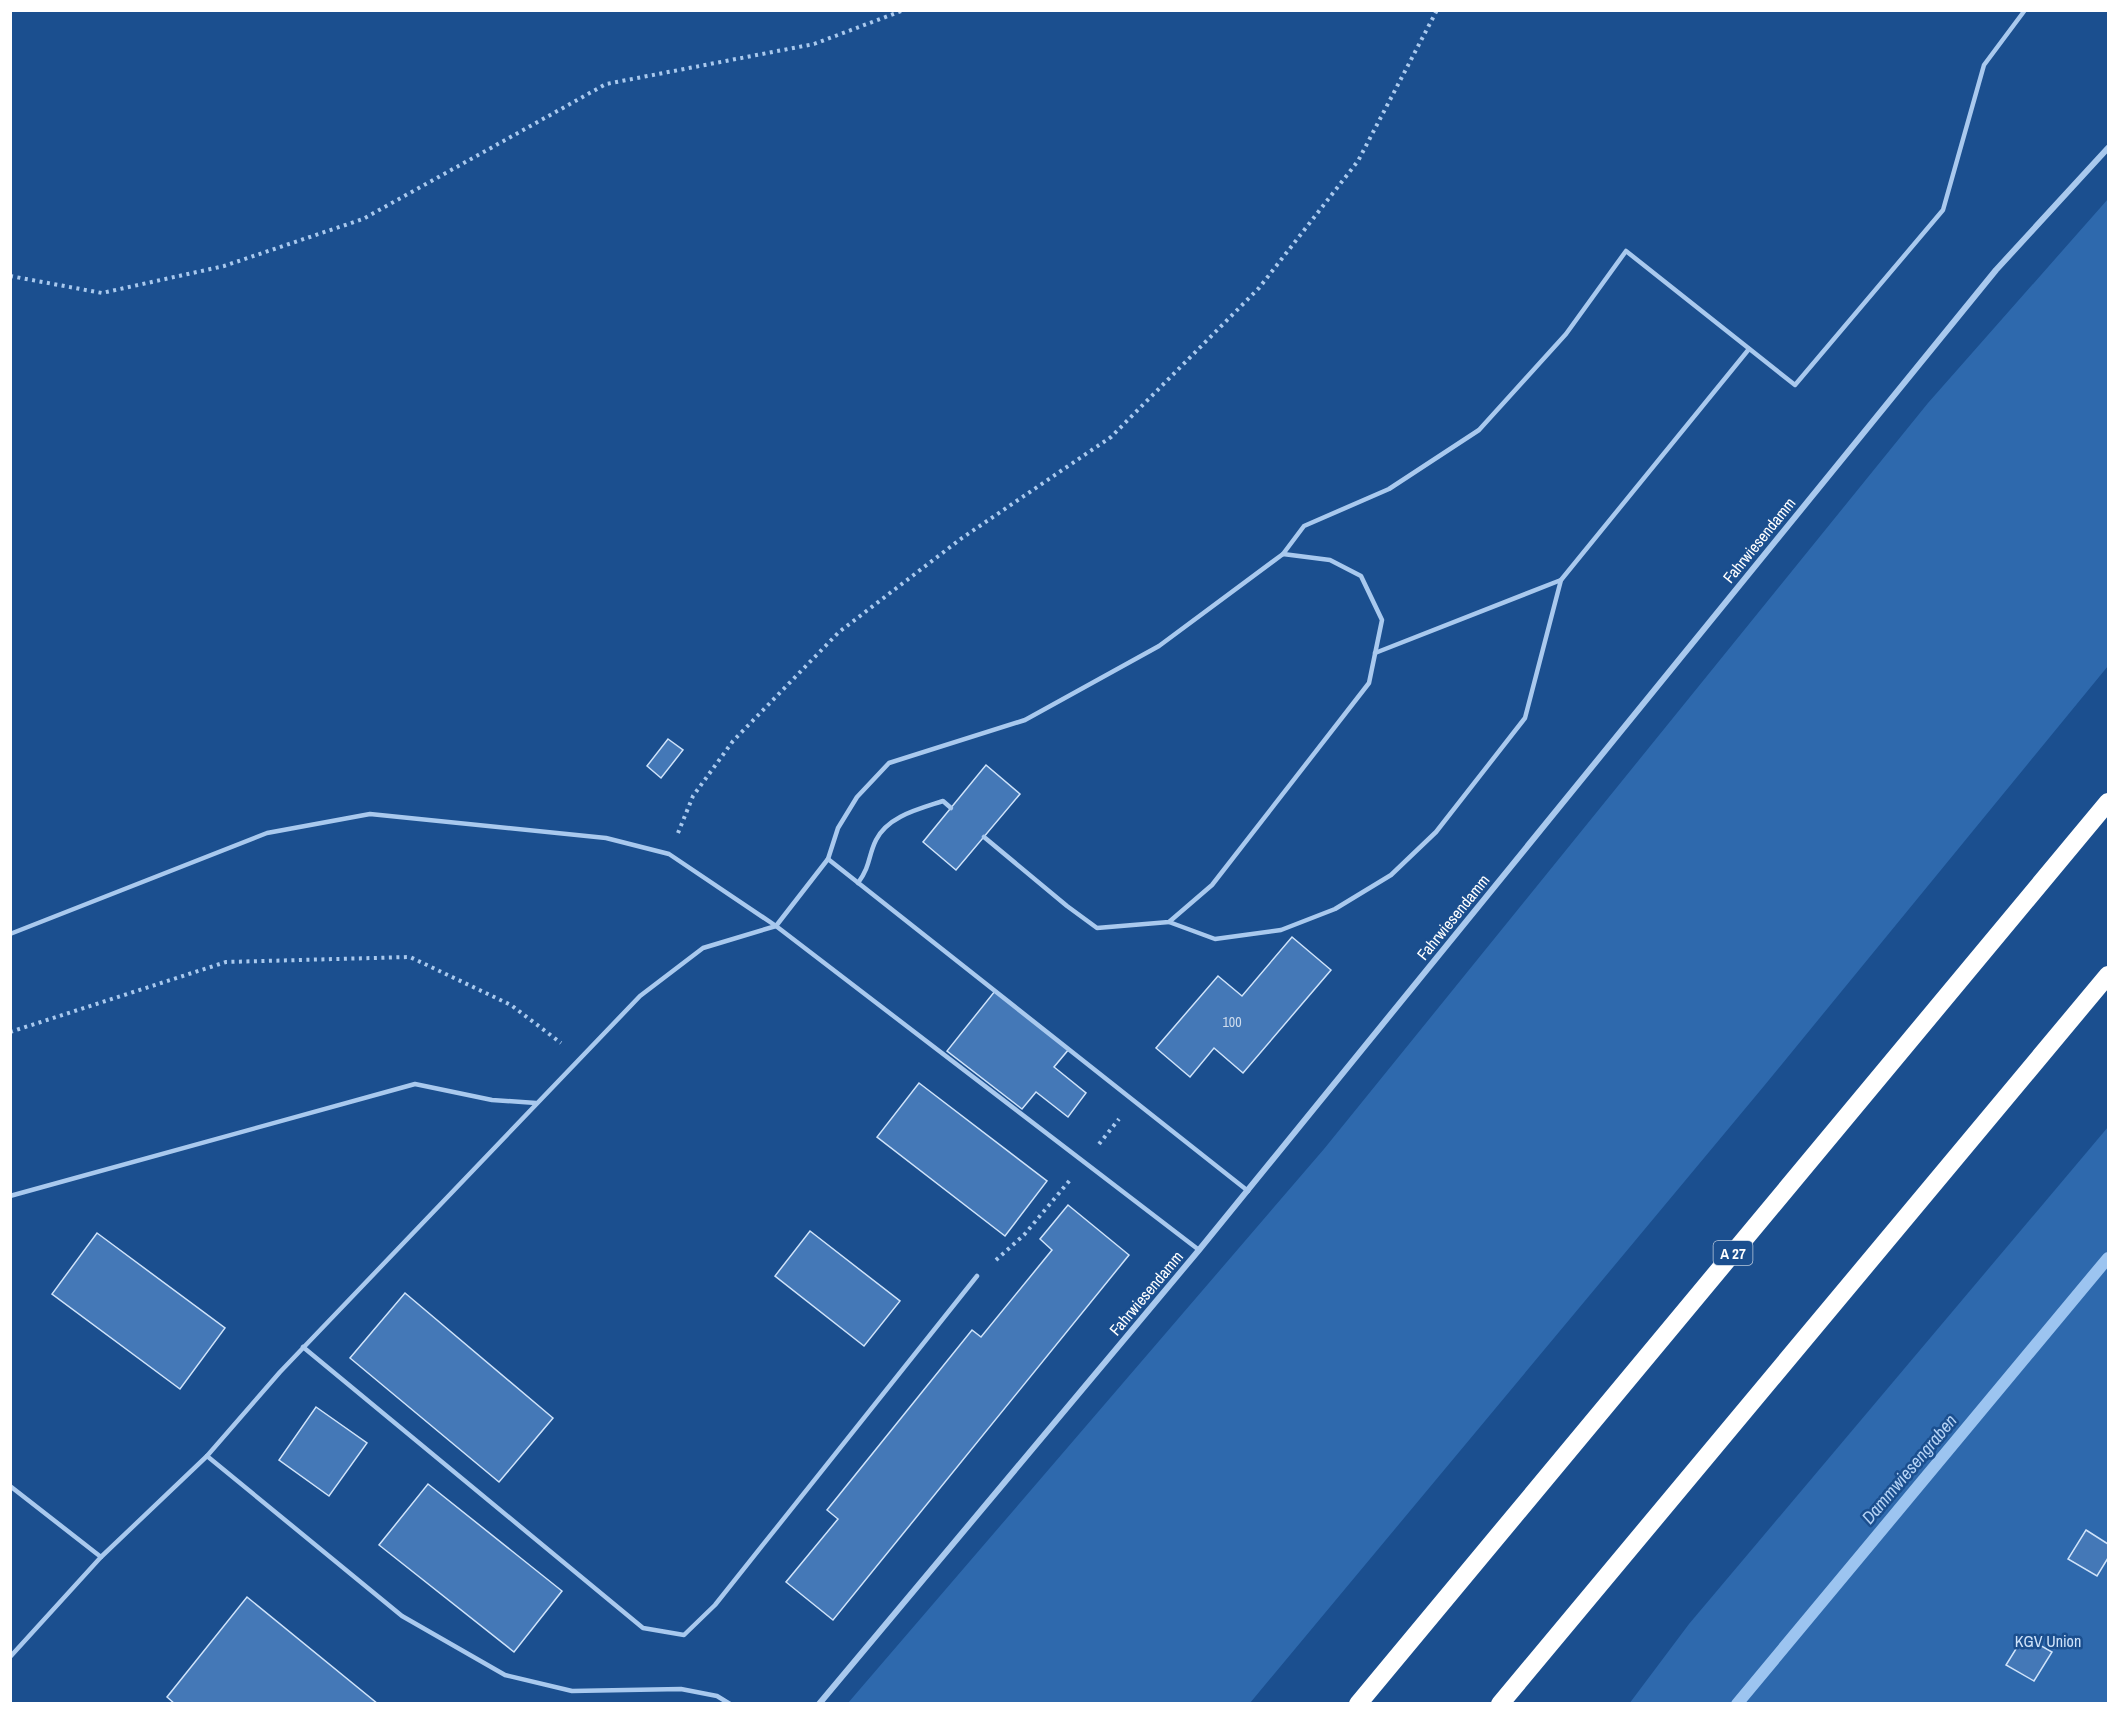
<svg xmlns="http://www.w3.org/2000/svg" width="2119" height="1714" font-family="'Archivo Narrow',sans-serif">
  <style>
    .green { fill: #2e69ad }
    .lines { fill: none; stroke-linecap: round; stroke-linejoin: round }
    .stream { stroke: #9cc4f0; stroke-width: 12 }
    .building { fill: #4478b7; stroke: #cfe3fa; stroke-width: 1.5 }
    .path { stroke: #a9c9ee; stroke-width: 4; stroke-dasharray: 3 4.5; stroke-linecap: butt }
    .lane { stroke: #a9c9ee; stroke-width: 4.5 }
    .street { stroke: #a9c9ee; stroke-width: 6 }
    .highway { stroke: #fff; stroke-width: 18 }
    .labels { text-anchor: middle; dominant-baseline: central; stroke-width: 5; stroke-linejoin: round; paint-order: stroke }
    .number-label { font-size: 14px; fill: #d0dded }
    .shield { fill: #1b4f8f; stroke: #bbcadd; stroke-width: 1.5 }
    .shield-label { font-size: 15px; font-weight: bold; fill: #fff }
    .street-label { font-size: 16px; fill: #fff; stroke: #1b4f8f }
    .park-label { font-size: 16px; fill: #cfe3fa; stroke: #1b4f8f }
    .water-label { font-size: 18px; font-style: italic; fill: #b5d3f5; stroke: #1b4f8f }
  </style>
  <rect width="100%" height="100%" fill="#1b4f8f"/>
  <g class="green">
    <polygon points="2108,199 2108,666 1764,1086 1250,1703 848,1703 1324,1149 1928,403"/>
    <polygon points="2108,1127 2108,1703 1629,1704 1689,1624"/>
  </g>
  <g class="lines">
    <polyline class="stream" points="1737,1704 2108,1258"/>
  </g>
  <g class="building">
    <polygon points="668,739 683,750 661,778 647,766"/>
    <polygon points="986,765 1020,794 956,870 923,842"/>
    <polygon points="1292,937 1331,970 1243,1073 1214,1048 1190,1077 1156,1048 1218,976 1242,996"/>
    <polygon points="995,991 1069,1049 1054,1067 1086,1093 1068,1117 1036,1092 1022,1109 947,1051"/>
    <polygon points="919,1083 1047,1181 1005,1236 877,1137"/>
    <polygon points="1068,1205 1129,1255 833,1620 786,1582 838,1519 827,1510 972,1330 981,1337 1052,1250 1040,1239"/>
    <polygon points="810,1231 900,1301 864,1346 775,1276"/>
    <polygon points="97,1233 225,1328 180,1389 52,1294"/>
    <polygon points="405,1293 553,1418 499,1482 350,1358"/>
    <polygon points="316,1407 367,1443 329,1496 279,1460"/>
    <polygon points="428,1484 562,1591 514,1652 379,1545"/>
    <polygon points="2086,1530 2108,1544 2108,1558 2097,1576 2068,1559"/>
    <polygon points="247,1597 378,1704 175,1704 167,1697"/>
    <polygon points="2024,1636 2052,1652 2034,1681 2006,1665"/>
  </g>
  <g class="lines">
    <g class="path">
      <polyline points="10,276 102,293 224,266 363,219 606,84 814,44 904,10"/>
      <polyline points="678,833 693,796 733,741 839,632 962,538 1111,437 1259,288 1358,161 1437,10"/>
      <polyline points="10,1032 226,962 410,957 511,1005 561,1043"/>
      <polyline points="1099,1144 1119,1119"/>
      <polyline points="996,1260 1024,1235 1070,1180"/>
    </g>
    <g class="lane">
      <polyline points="1283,554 1304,526 1389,489 1479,430 1566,334 1626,251 1795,385 1943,210 1984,65 2025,10"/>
      <polyline points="1375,653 1561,580"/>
      <polyline points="828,859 1248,1191"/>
      <path d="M858,883C871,865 868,856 876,840C888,816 919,809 943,801L951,808"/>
      <polyline points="1169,922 1215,939 1281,930 1335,909 1391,875 1436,832 1525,718 1561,580 1749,349"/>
      <polyline points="10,934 267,833 370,814 606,838 669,854 776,926 1199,1250"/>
      <polyline points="10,1196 415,1084 492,1100 536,1103"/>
      <polyline points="303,1347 643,1628 684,1635 715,1605 977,1276"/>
      <polyline points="207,1456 402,1616 505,1675 572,1691 681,1689 717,1696 730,1704"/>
      <polyline points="10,1486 101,1557 207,1456 280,1372 640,996 703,948 776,926 828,859 838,828 857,797 889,763 1025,720 1159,646 1283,554 1330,560 1361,576 1382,620 1369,683 1212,885 1169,922 1097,928 1067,906 984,837"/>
      <polyline points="10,1657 101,1557"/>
    </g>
    <polyline class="street" points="819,1704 1199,1250 1996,270 2108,148"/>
    <g class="highway">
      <polyline points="1358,1704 2108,802"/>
      <polyline points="1500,1704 2108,975"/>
    </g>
  </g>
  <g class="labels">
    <g class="number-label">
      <text x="1232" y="1022">100</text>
    </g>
    <rect class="shield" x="1713.5" y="1241" width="39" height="24" rx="4.5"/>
    <g class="shield-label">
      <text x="1733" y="1253">A 27</text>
    </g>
    <g class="street-label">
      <text transform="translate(1759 540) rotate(-51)">Fahrwiesendamm</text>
      <text transform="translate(1453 917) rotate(-51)">Fahrwiesendamm</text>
      <text transform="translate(1146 1293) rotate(-50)">Fahrwiesendamm</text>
    </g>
    <g class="park-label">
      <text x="2048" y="1641">KGV Union</text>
    </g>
    <g class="water-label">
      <text transform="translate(1909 1469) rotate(-50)">Dammwiesengraben</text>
    </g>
  </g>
  <rect width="2119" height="1714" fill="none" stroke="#ffffff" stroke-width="24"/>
</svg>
